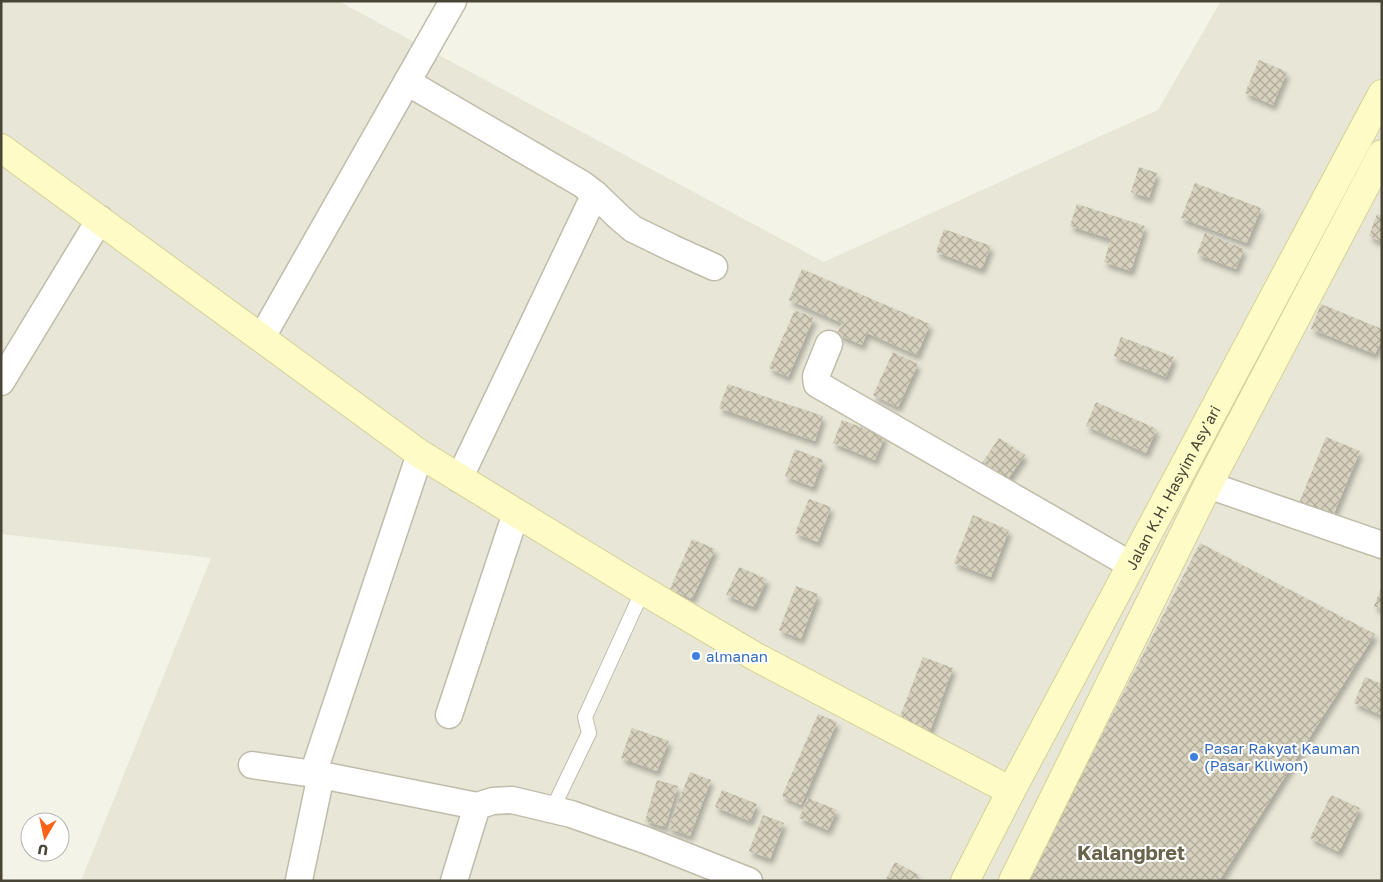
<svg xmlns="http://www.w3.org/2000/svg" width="1383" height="882" font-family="'Golos Text',sans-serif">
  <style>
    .residential { fill: #e8e6d6 }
    .building { fill: url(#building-cross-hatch); filter: url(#shadow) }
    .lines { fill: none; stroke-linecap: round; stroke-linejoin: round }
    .lane-casing { stroke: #c0bcaa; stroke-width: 16 }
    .street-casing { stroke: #c0bcaa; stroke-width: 29 }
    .secondary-casing { stroke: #d5d097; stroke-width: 30 }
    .lane { stroke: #fff; stroke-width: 14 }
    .street { stroke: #fff; stroke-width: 26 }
    .secondary { stroke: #fffbc7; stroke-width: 28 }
    .shop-dot { fill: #3f7fe0; stroke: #fff; stroke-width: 2 }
    .labels { text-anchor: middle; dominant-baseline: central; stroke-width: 4; stroke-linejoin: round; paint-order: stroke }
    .street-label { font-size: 15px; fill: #484436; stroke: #fff }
    .shop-label { font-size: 15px; fill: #366cbe; stroke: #fff; text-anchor: start }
    .district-label { font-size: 20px; font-weight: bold; fill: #6b644d; stroke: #fff }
  </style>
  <defs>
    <pattern id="building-cross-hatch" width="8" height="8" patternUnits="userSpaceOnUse" patternTransform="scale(1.25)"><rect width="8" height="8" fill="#d6d1bd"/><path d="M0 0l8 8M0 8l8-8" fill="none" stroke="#b0ab9a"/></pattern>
    <filter id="shadow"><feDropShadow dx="3" dy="5.5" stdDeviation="2.5" flood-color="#0004"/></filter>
  </defs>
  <rect width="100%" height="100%" fill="#f4f3e8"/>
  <polygon class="residential" points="1,1 338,1 824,262 1158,110 1221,1 1382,1 1382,881 81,881 211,558 1,534"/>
  <g class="building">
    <polygon points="1259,60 1287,72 1273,105 1245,93"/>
    <polygon points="1139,167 1157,173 1149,198 1131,192"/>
    <polygon points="1195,183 1261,208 1247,243 1181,218"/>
    <polygon points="1077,204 1145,226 1131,271 1104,262 1111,239 1070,226"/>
    <polygon points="1377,214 1382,216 1382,242 1369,236"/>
    <polygon points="944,229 991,246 982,269 936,252"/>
    <polygon points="1205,233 1244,249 1236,269 1197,254"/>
    <polygon points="802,269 930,324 917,355 867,333 862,345 837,334 842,323 789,300"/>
    <polygon points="1321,304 1382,329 1382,339 1375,354 1311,329"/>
    <polygon points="795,310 814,318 788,377 769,368"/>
    <polygon points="1121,337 1174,357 1166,377 1114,356"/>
    <polygon points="893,352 918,364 898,407 873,395"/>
    <polygon points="728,384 823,416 815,441 719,408"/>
    <polygon points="1096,402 1157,429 1146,453 1086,426"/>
    <polygon points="842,420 885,436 875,460 833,443"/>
    <polygon points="1326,437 1360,451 1333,516 1299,503"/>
    <polygon points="999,438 1025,455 1005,483 980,466"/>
    <polygon points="795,449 823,460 813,487 785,476"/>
    <polygon points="809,499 831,507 818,542 795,533"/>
    <polygon points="973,515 1009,530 991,577 954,563"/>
    <polygon points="692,539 715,549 692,599 670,589"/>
    <polygon points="1200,543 1375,634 1219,881 1027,881"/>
    <polygon points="739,567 767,579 754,607 726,595"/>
    <polygon points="796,586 818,594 801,639 779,630"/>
    <polygon points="1382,586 1382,609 1374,606"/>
    <polygon points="923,657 953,668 930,731 899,719"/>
    <polygon points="1365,677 1382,684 1381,715 1354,703"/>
    <polygon points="818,714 837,722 801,805 782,796"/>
    <polygon points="632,728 669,741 657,771 621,758"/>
    <polygon points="690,772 711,780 690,836 668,828"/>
    <polygon points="657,780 678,786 665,827 645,821"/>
    <polygon points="722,790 757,804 750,821 715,807"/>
    <polygon points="1331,795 1360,808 1339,852 1310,838"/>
    <polygon points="808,798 837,810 828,830 799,818"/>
    <polygon points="763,815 784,823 770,859 749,851"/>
    <polygon points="895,862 919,875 916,881 885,881"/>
  </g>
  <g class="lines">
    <defs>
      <polyline id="lane" points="552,810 589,733 585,717 643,590"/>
      <g id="street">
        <polyline points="407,82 582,184 595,194 620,218 633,229 672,248 714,267"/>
        <polyline points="262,337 453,1"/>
        <polyline points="829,344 816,376 817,384 1131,565"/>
        <polyline points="1,382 100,219"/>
        <polyline points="459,479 595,194"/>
        <polyline points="1208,485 1382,545"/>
        <polyline points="449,715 516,513"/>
        <polyline points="252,765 321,775 477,806 493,801 512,800 571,814 645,840 749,881"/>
        <polyline points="313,774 420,454"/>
        <polyline points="299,880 321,775"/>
        <polyline points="454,881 477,806"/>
      </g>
      <g id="secondary">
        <polyline points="1,148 420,454 634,585 756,657 1011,791"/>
        <path id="s1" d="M965,881L1011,791L1382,94"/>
        <polyline points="1013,881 1208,485 1382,154"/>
      </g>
    </defs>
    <use href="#lane" class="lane-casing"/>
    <use href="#street" class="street-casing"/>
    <use href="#secondary" class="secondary-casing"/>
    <use href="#lane" class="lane"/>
    <use href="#street" class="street"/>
    <use href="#secondary" class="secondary"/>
  </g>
  <g class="shop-dot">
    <circle cx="696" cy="656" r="5"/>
    <circle cx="1194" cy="757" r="5"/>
  </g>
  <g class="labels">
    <g class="street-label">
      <text stroke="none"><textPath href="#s1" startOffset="445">Jalan K.H. Hasyim Asy'ari</textPath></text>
    </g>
    <g class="shop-label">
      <text x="706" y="656">almanan</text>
      <text x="1204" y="748">Pasar Rakyat Kauman<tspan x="1204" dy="17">(Pasar Kliwon)</tspan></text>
    </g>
    <g class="district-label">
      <text x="1131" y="852">Kalangbret</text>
    </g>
  </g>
  <rect width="1383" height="882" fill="none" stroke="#484436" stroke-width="5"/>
  <g transform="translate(45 837) rotate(189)"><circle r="24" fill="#ffffff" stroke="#b6b4af"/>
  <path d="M0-4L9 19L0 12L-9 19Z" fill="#ff6115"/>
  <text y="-8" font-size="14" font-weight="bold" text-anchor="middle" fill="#484436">U</text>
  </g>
</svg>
